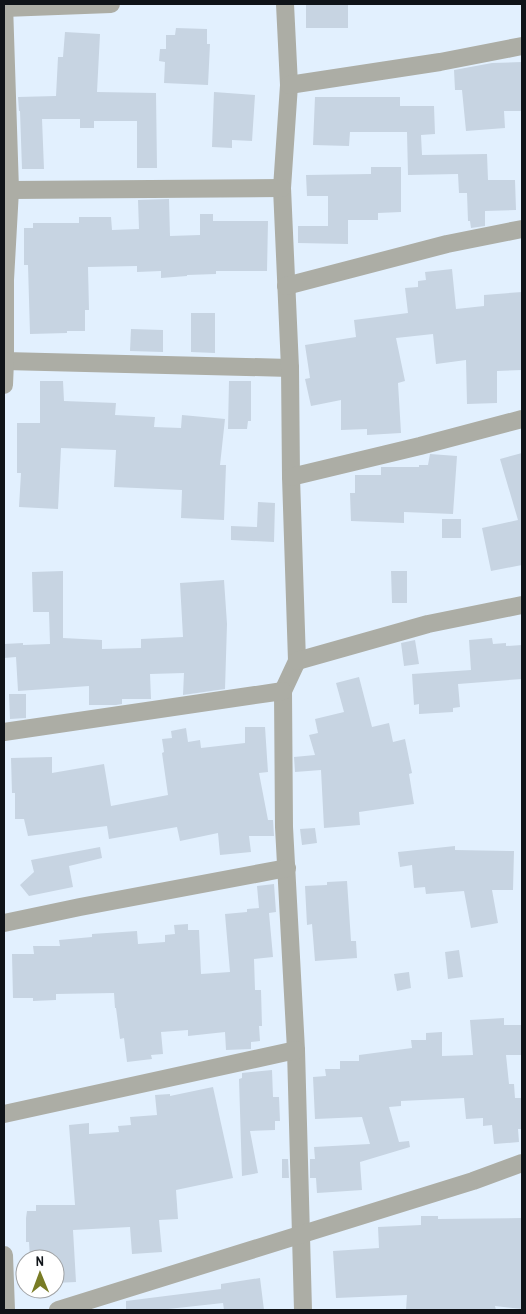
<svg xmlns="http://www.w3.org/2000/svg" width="526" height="1314" font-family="'Archivo Narrow',sans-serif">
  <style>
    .building { fill: #c7d4e2 }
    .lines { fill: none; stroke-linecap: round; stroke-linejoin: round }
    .minor { stroke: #acada5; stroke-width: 18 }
  </style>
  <rect width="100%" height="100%" fill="#e2f0fe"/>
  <g class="building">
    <rect x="306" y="4" width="42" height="24"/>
    <polygon points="176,28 207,29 207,44 210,44 208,85 164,83 165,62 159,61 160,49 166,49 166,35 175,35"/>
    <polygon points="65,32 100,34 97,92 156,93 157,168 137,168 137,121 94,121 94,128 80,128 80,119 42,119 44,169 22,169 20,111 19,111 18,97 56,96 58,57 63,57"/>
    <polygon points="522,62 522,111 504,111 505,128 466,131 462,90 455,90 454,70 492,63"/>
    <polygon points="214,92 255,95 252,141 232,140 232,148 212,147"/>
    <polygon points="315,97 400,97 400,106 434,106 435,134 421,135 422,155 487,154 488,180 515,180 516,210 485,211 485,226 471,228 470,221 468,221 467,193 459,193 458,174 408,175 407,132 350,132 349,146 313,145"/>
    <polygon points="371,167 401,167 401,212 378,213 378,220 348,220 348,244 298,243 298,226 328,226 328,196 307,196 306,175 371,174"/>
    <polygon points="169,199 170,236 200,235 200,214 213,214 213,221 268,221 267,271 216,271 216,274 187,275 187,276 161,278 161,271 137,272 137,266 88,267 89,310 85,310 85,331 67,331 67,333 30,334 28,265 24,265 24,228 33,228 33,223 79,223 79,217 111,217 112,230 139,229 138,200"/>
    <polygon points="452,269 456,309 484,306 484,295 522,292 522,370 497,371 497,403 467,404 466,360 436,364 433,334 396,338 405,381 398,383 401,433 367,435 367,429 341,430 341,400 311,406 305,379 310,378 305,345 356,337 354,320 408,313 405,288 418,287 418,281 426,280 425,272"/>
    <polygon points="191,313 215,313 215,353 191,352"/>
    <polygon points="131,329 163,330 163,352 130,351"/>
    <polygon points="40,381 63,381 64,401 116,403 115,415 155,417 154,427 181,428 182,415 225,419 220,465 226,465 224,520 181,518 182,490 114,487 116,450 61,448 58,509 19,507 21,473 17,473 17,423 40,423"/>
    <polygon points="229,381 251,381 251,421 248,421 247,429 228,429"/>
    <polygon points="522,453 522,565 491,571 482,528 518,520 500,459"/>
    <polygon points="430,454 457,456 453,514 404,512 404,523 351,521 350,493 355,493 355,475 381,475 381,467 419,467 419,465 428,465"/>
    <polygon points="258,502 275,503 274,542 231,540 231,526 257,527"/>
    <rect x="442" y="519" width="19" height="19"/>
    <polygon points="63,571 63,638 102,640 102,649 141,648 141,639 183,637 180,583 224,580 227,624 225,689 183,695 184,673 150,674 151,699 122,699 122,704 116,705 89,705 89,686 18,691 16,657 4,658 4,644 23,643 23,645 50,644 49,612 33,612 32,572"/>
    <polygon points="391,571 407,571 407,603 392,603"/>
    <polygon points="492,638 493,644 506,643 506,646 522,645 522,679 458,684 460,707 453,708 453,712 419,714 419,704 414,705 412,674 471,670 469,640"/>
    <polygon points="415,640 419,664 404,666 401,643"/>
    <polygon points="359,677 372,727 389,723 393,742 405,739 412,773 409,774 414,804 359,812 360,825 324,828 321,770 295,772 294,757 315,755 309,735 318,733 315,719 344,712 336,683"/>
    <polygon points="9,694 26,694 26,718 10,719"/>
    <polygon points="245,727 265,727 268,772 259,773 268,820 273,820 274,836 249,836 251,852 220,855 218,833 180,841 177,827 109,839 107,826 28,836 24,819 15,819 15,793 12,793 11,758 52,757 52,773 104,764 111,806 168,795 162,753 164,752 162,739 172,738 171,731 186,728 188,742 200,740 201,748 245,743"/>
    <polygon points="315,828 317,843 302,845 300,829"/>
    <polygon points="455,846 455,850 514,851 513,890 492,890 498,923 471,928 464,891 426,894 425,887 414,888 412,865 400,867 398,852"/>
    <polygon points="100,847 102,858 69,866 73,887 29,896 20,885 34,872 31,860"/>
    <polygon points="347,881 351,941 356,941 357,958 315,961 312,924 307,925 305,886 327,885 327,882"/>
    <polygon points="274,884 276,912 269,913 273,957 254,959 255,990 261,990 262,1026 259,1026 260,1041 251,1042 251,1049 226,1050 225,1032 188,1036 188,1030 161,1032 163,1054 151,1055 152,1059 127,1062 124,1038 120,1039 116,1008 115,1008 114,993 56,994 56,1000 33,1001 33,998 13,998 12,954 34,954 33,946 60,946 59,940 92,937 92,934 137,931 138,944 165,942 165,935 175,934 174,925 188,924 188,930 199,930 201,974 230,972 225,914 247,912 247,909 259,908 257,886"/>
    <polygon points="459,950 463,977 448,979 445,952"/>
    <polygon points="409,972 411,988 397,991 394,974"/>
    <polygon points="504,1018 504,1025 522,1025 522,1055 506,1055 509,1084 514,1084 515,1098 522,1098 522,1129 518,1129 519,1142 494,1144 492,1125 483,1126 483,1118 466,1119 464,1098 401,1101 401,1106 389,1107 399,1142 409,1141 410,1147 360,1162 362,1190 317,1193 316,1178 310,1178 310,1159 315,1159 314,1147 370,1144 362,1117 315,1119 313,1077 326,1076 325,1069 340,1069 340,1061 359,1061 359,1055 412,1048 411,1040 426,1040 426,1033 442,1032 442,1056 473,1055 470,1020"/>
    <polygon points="272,1070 273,1097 279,1097 280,1121 275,1121 275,1130 250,1131 258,1173 242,1176 239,1079 242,1078 242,1073"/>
    <polygon points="213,1087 233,1178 176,1190 178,1219 159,1220 162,1252 132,1254 130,1227 73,1230 76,1282 55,1283 55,1259 30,1259 29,1242 26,1242 26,1218 27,1211 36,1211 36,1205 75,1205 69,1125 89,1123 89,1134 119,1132 118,1126 131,1125 130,1117 157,1115 155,1095 170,1094 170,1096"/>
    <polygon points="282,1159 288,1159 289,1178 282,1178"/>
    <polygon points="421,1216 438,1216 438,1219 522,1218 522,1309 495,1306 496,1310 406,1310 407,1295 336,1298 333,1251 379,1248 378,1227 421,1225"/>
    <polygon points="260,1278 264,1310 224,1310 223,1303 159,1310 126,1310 126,1301 221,1289 221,1284"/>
  </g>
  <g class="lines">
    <g class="minor">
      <polyline points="4,4 10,190 5,280 5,361 290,368"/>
      <polyline points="285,4 289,85 282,188 290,368 291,477 297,661 283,691 284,827 296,1050 303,1310"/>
      <polyline points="4,8 111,4"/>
      <polyline points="289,85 440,62 522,46"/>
      <polyline points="10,190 282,188"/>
      <polyline points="286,286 447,244 522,229"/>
      <polyline points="4,385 5,361"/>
      <polyline points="291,477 420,446 522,419"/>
      <polyline points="297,661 428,624 522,605"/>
      <polyline points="4,732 283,691"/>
      <polyline points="4,923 80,907 287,868"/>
      <polyline points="4,1114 296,1050"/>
      <polyline points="4,1255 6,1310"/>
      <polyline points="58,1310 473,1181 522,1163"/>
    </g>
  </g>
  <rect width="526" height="1314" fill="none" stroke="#0f1318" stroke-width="10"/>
  <g transform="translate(40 1274) rotate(359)"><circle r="24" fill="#ffffff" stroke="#9fa1a3"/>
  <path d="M0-4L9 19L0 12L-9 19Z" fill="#797c25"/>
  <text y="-8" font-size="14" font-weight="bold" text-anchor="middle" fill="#0f1318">N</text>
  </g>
</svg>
